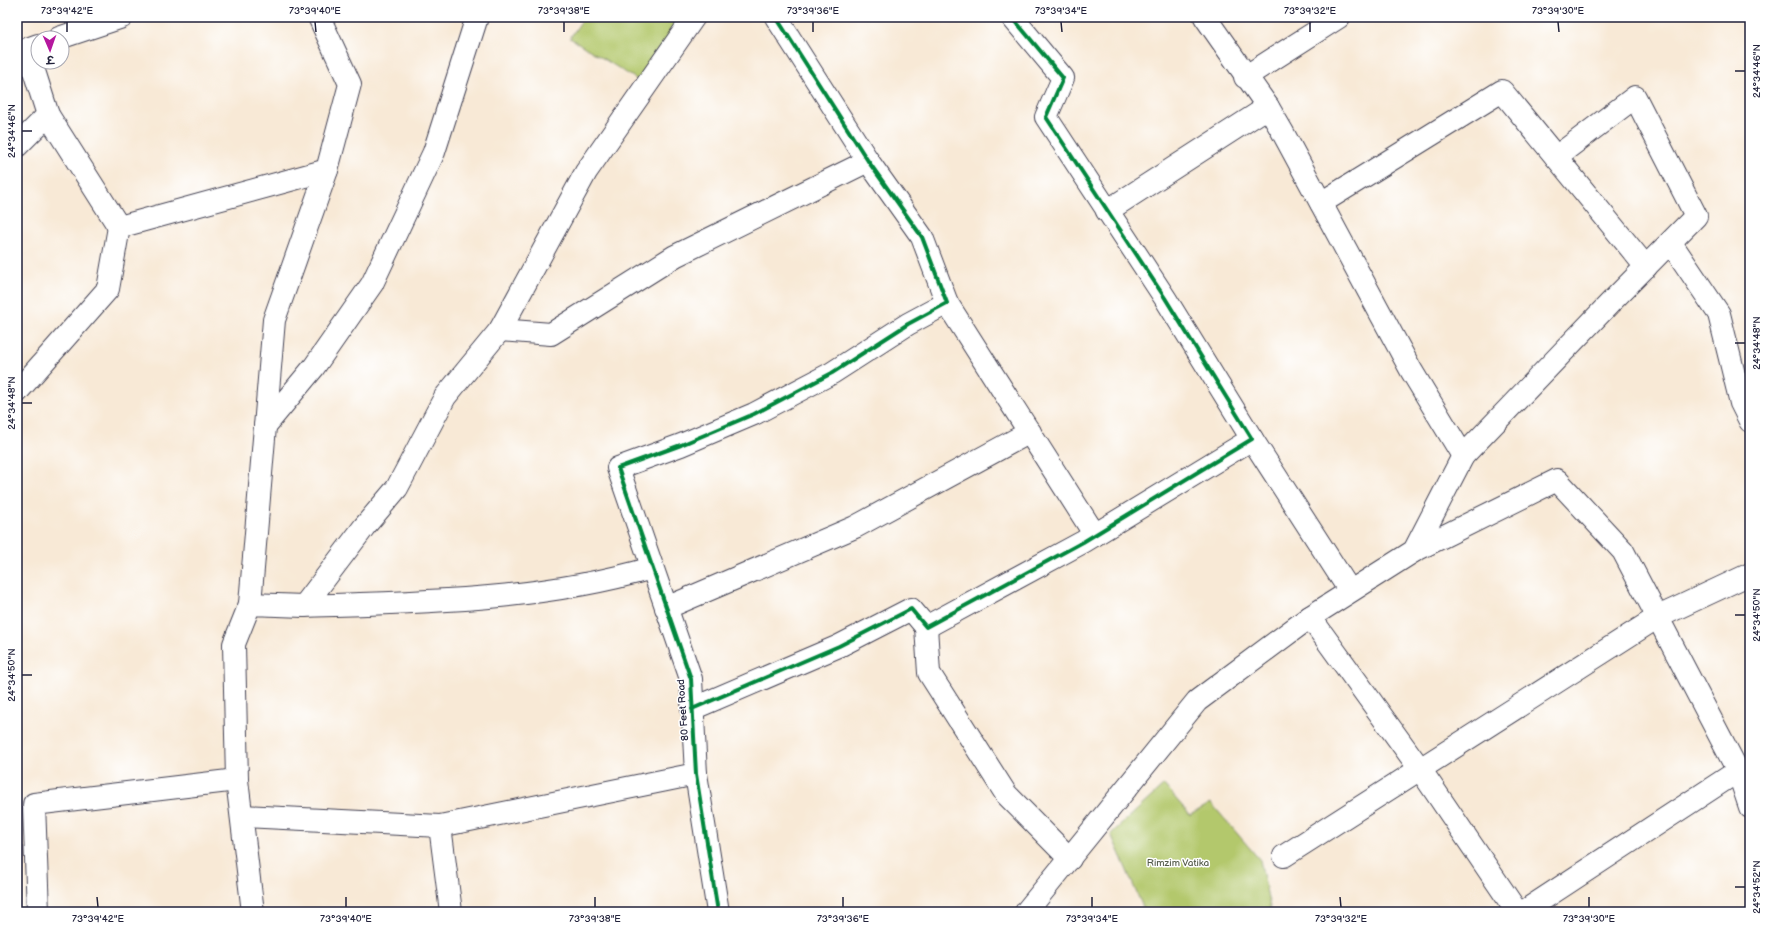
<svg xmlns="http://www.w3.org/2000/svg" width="1767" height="929" font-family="'Balsamiq Sans','Playpen Sans Deva',sans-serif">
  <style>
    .green { fill: #b3c86c; stroke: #6a7554 }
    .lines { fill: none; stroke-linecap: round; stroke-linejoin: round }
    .minor-casing { stroke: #424052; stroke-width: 24 }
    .minor { stroke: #fff; stroke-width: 22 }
    .cycleway-casing { stroke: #fff; stroke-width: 6 }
    .cycleway { stroke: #00873e; stroke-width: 4 }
    .ticks { fill: none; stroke: #22223b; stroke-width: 1.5 }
    .labels { text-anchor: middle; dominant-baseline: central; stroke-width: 3; stroke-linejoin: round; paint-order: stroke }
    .street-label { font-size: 10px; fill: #22223b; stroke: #fff }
    .park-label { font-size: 10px; fill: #555c4c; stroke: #fff }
    .neatline { fill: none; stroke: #22223b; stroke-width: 1.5 }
    .ticks-label { font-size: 10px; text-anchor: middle; fill: #22223b }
  </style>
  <rect width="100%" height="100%" fill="#fff"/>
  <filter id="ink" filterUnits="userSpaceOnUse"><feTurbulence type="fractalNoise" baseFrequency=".025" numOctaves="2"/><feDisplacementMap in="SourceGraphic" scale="8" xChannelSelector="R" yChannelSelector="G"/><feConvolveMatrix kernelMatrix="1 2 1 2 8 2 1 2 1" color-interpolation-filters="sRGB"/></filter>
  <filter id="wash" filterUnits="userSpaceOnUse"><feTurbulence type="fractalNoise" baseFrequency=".012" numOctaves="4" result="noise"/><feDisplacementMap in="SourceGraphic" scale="16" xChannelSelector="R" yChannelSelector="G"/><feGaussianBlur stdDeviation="0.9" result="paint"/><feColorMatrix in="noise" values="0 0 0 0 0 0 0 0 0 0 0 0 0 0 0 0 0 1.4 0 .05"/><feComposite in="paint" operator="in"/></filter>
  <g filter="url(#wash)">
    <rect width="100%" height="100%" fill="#f8e9d6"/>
    <g class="green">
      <polygon points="584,17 668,17 679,24 641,82 570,38"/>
      <polygon points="1164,785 1190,815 1211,803 1260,860 1271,912 1145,912 1111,834"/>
    </g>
  </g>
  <g filter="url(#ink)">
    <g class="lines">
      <defs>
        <g id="minor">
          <polyline points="1205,17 1268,107 1282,131 1411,370 1463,456"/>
          <polyline points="59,38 122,17"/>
          <polyline points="38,45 27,49 48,115"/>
          <polyline points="1245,77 1339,17"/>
          <polyline points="17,146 48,115 119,227 327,170"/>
          <polyline points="1321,203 1502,91 1646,267"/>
          <polyline points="1107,211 1268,107"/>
          <polyline points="1671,243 1719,314 1741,403 1750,421"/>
          <polyline points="947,303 1095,535"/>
          <polyline points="500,330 551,334 675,256 868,161"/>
          <polyline points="17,392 108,289 119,227"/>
          <polyline points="265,426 314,367 372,284 434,152 477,17"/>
          <polyline points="1252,439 1350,591"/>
          <polyline points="1414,551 1557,480 1623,551 1738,771 1750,807"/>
          <path d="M652,568C539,601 421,602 304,606L364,527L397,488L445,397L500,330L586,172L694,17"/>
          <polyline points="250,604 274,320 327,170 350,84 319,17"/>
          <polyline points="666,608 855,527 1030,432"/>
          <polyline points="1310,617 1414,551 1463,456 1611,302 1696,216 1635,97 1556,157"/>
          <polyline points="926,627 929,673 1006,794 1070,859"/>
          <polyline points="692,709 839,646 911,609 926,627 1083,542 1252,439 1165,298 1046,117 1063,78 1012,17"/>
          <polyline points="242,816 440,826 696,774"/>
          <polyline points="440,826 451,912"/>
          <polyline points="1284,856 1658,617 1750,574"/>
          <polyline points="38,912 34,804 237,780"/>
          <polyline points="253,912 237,780 234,644 250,604 304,606"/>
          <polyline points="718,912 696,774 691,679 618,468 681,445 754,414 832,373 908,324 947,303 922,237 868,161 776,17"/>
          <polyline points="1026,912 1197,701 1310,617 1420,769 1517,912"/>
          <polyline points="1523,912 1738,771"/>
        </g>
      </defs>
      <use href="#minor" class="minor-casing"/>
      <use href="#minor" class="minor"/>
      <defs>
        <g id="cycleway">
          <polyline points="692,709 839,646 911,609 926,627 1083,542 1252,439 1165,298 1046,117 1063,78 1012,17"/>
          <polyline points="718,912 696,774 691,679 618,468 681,445 754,414 832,373 908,324 947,303 922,237 868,161 776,17"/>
        </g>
      </defs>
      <use href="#cycleway" class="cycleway-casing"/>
      <use href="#cycleway" class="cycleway"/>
    </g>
  </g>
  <path class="ticks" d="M67,22V32M315,22L316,32M564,22V32M813,22V32M1061,22L1062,32M1310,22V32M1558,22L1559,32M1735,71H1745M22,131H32M1735,343H1745M22,403H32M1735,615H1745M22,675H32M1735,887H1745M97,897L98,907M346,897V907M595,897V907M843,897V907M1092,897V907M1340,897L1341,907M1589,897V907"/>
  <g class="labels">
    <g class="street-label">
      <text transform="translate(683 710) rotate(-94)">80 Feet Road</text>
    </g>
    <g class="park-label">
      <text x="1178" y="863">Rimzim Vatika</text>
    </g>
  </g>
  <rect width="1767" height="929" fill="none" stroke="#fff" stroke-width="44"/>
  <g transform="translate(50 50) rotate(178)"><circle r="19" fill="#ffffff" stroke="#a7a7b1"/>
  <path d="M0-3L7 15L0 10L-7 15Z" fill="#b5179e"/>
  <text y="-6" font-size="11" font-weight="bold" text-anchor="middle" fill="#22223b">उ</text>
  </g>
  <rect x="22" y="22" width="1723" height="885" class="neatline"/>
  <g class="ticks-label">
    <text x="67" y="14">73°39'42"E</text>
    <text x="315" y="14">73°39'40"E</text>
    <text x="564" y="14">73°39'38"E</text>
    <text x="813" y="14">73°39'36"E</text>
    <text x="1061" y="14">73°39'34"E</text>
    <text x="1310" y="14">73°39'32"E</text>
    <text x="1558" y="14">73°39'30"E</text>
    <text transform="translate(1756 71) rotate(-90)" y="4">24°34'46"N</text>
    <text transform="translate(11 131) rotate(-90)" y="4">24°34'46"N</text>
    <text transform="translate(1756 343) rotate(-90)" y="4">24°34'48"N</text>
    <text transform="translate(11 403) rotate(-90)" y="4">24°34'48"N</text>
    <text transform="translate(1756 615) rotate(-90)" y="4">24°34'50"N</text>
    <text transform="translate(11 675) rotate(-90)" y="4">24°34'50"N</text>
    <text transform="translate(1756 887) rotate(-90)" y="4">24°34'52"N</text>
    <text x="98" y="922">73°39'42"E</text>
    <text x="346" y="922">73°39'40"E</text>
    <text x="595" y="922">73°39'38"E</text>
    <text x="843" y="922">73°39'36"E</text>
    <text x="1092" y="922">73°39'34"E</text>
    <text x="1341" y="922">73°39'32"E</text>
    <text x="1589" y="922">73°39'30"E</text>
  </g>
</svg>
